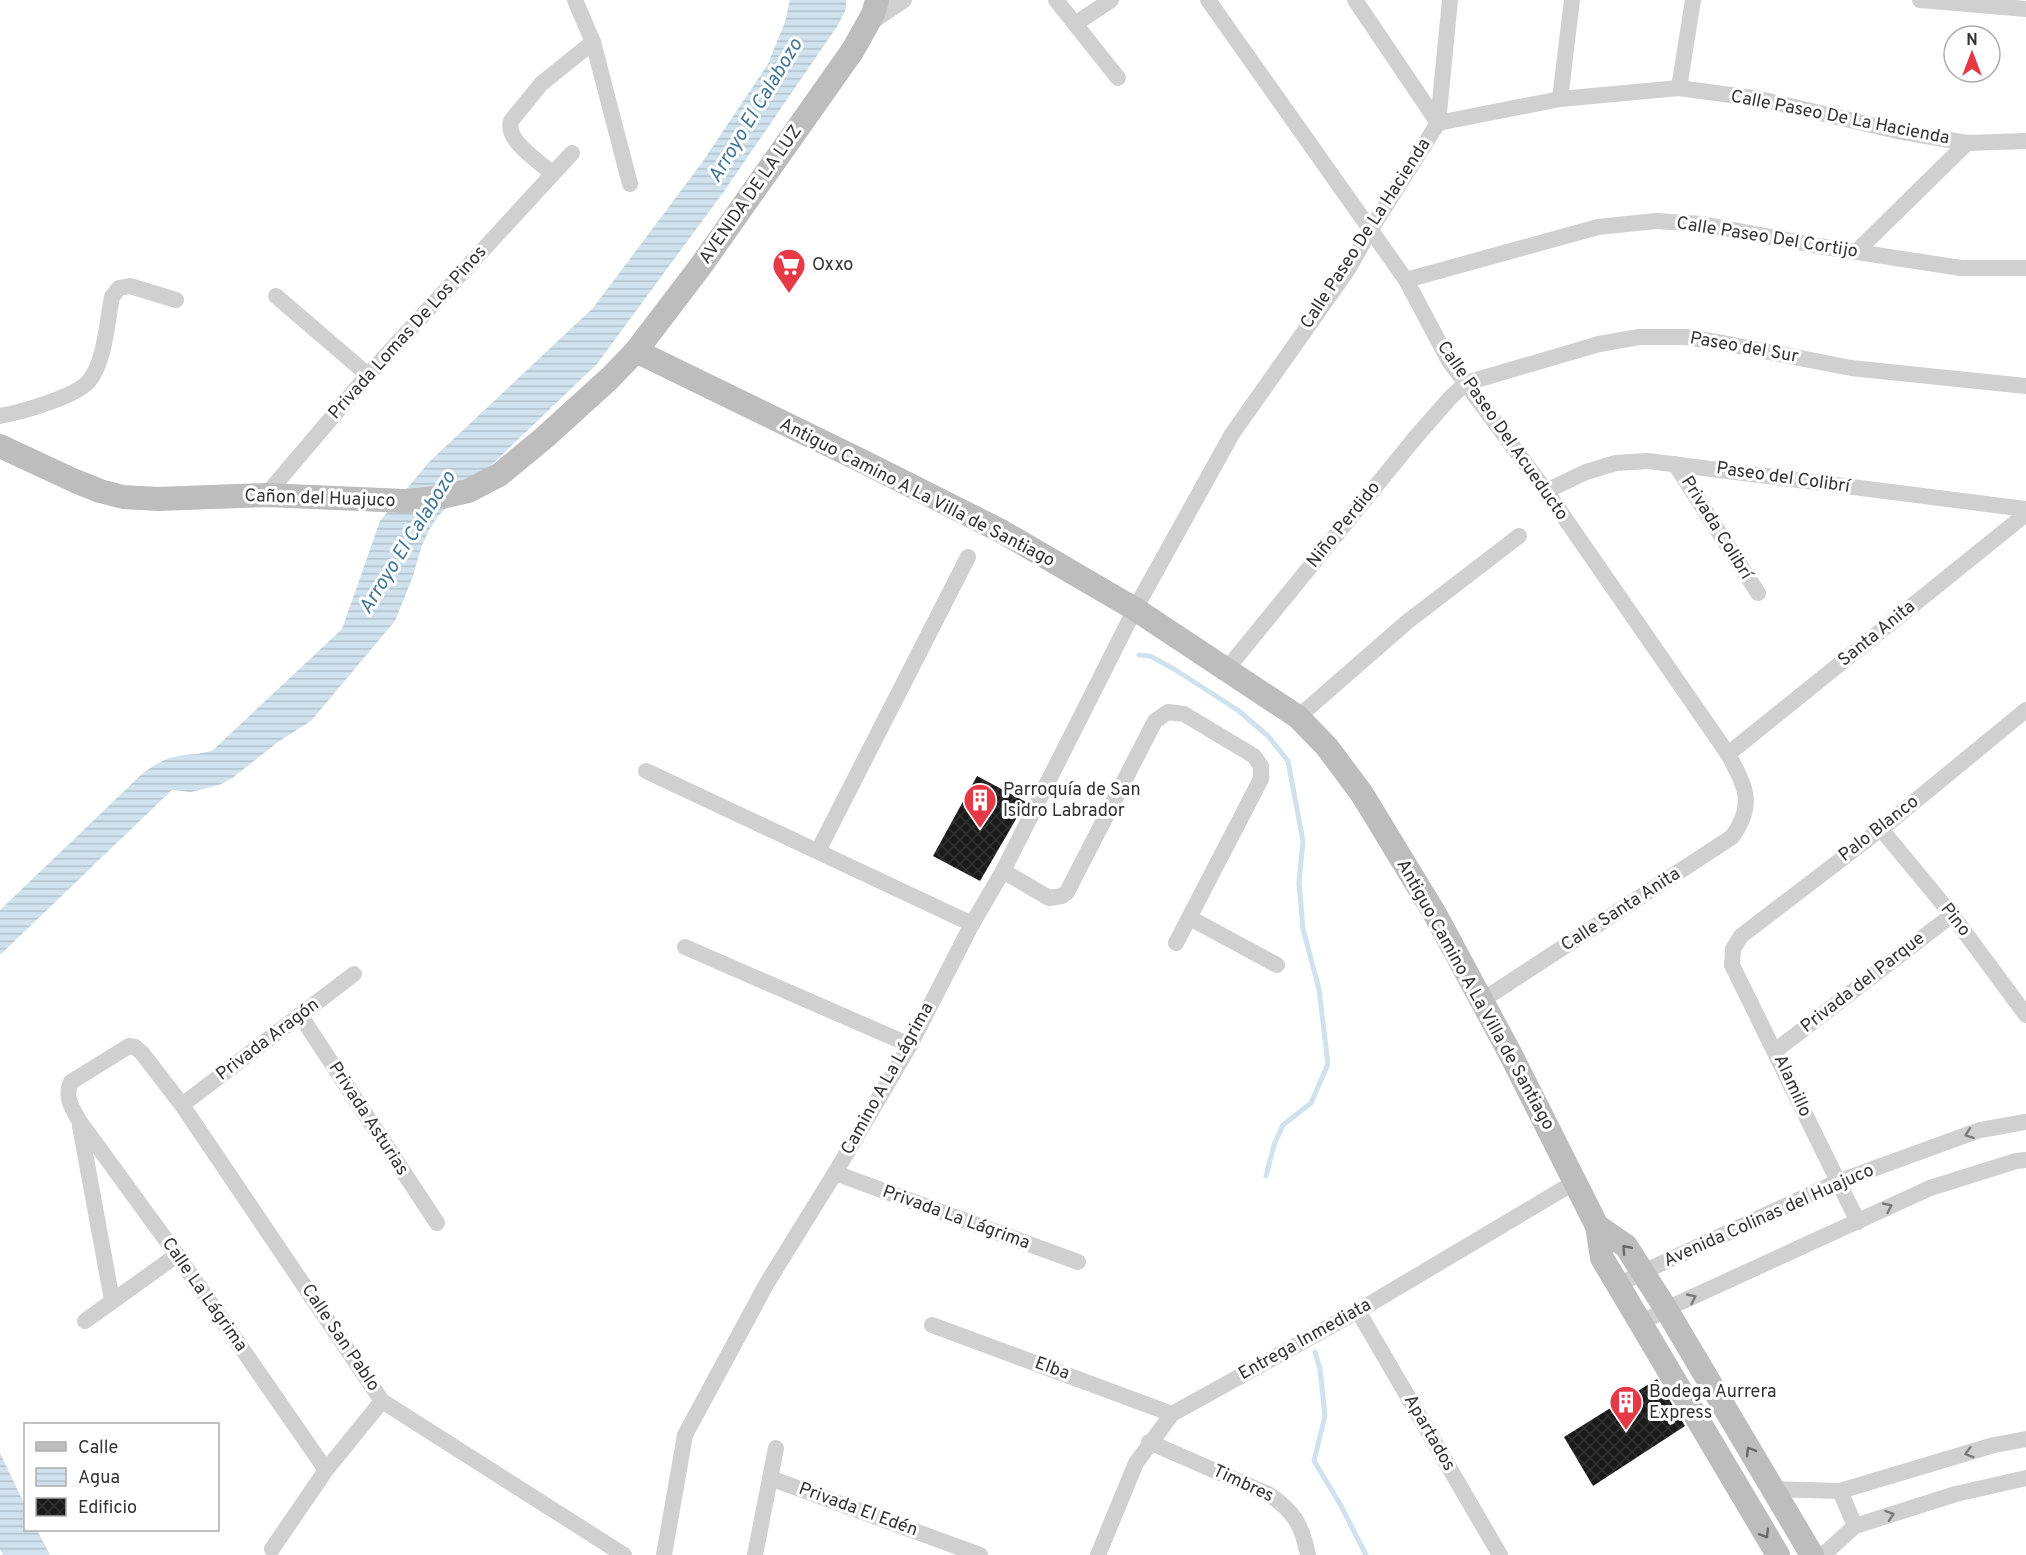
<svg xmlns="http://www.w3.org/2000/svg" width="2026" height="1555" font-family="Overpass,sans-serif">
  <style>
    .water { fill: url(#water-rules) }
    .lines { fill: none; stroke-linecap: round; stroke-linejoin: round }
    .stream { stroke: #cfe2ee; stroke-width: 5 }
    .building { fill: url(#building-cross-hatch) }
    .street { stroke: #d0d0d0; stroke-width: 16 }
    .secondary { stroke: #bdbdbd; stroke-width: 24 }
    .oneway { stroke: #7a7a7a }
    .oneway2 { stroke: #6a6a6a }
    .labels { text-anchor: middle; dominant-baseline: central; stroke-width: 6; stroke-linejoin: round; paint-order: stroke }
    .street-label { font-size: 18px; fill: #333; stroke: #fff }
    .poi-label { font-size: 18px; fill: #333; stroke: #fff; text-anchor: start }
    .water-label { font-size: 20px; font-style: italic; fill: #3f7597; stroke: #fff }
  </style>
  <defs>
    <pattern id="water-rules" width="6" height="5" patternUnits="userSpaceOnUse" patternTransform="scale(1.5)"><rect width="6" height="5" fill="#cfe2ee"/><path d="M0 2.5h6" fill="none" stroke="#b2c2cd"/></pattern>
    <pattern id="building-cross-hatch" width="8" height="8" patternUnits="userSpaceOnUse" patternTransform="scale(1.5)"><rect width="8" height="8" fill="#1a1a1a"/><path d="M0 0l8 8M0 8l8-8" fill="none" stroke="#333"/></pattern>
  </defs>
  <rect width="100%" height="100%" fill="#fff"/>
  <g class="water">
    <path d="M790,0H846V9L838,25L725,190L597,364L438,516L429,530L421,548L413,576L395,621L311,721L278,742L231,779L219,785L191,792L172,790L0,955V910L143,773C153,766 163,759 174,757C189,753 197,756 213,750L342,629L380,521L429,462L593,308L701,164L768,64L785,22Z"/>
    <polygon points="0,1453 25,1505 26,1530 37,1530 50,1555 3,1555 0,1549"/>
  </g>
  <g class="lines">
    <g class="stream">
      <polyline points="1139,655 1150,656 1174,669 1239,711 1268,736 1288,761 1303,841 1299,882 1303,929 1319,989 1328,1064 1311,1103 1283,1125 1274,1145 1266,1176"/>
      <polyline points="1315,1352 1320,1369 1325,1416 1314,1461 1340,1504 1366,1555"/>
    </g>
  </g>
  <g class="building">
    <polygon points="977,776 1026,802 980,881 933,856"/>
    <polygon points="1657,1379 1685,1426 1593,1486 1564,1437"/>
  </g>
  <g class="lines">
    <g class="street">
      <polyline points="575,0 593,42 630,184"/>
      <polyline points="1056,0 1118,78"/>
      <path d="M1208,0L1406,280L1449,361L1546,491L1728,754C1745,786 1756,804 1732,837L1481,1001"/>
      <polyline points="1355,0 1438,123"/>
      <polyline points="1920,0 2026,9"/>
      <polyline points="1075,24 1111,0"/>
      <polyline points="867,25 904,0"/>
      <polyline points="1679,88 1693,0"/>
      <polyline points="1560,99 1572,0"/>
      <polyline points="1438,123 1450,0"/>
      <path d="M552,173C538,161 505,140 511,121L541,84L593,42"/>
      <polyline points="1856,252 1967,143"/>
      <polyline points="1406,280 1598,227 1656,221 1702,224 1818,246 1961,268 2026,268"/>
      <polyline points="276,296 368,375"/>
      <path d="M0,416C22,412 75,397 89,381C105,362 107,321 112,297L119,288L130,286L176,300"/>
      <polyline points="1675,464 1758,593"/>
      <polyline points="1546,491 1586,472 1616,463 1648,461 2026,509"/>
      <polyline points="266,495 368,375 572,153"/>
      <polyline points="1226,670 1415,438 1450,398 1466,383 1599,344 1639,337 1686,337 1723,343 1851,368 2026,386"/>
      <polyline points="1298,717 1407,622 1519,536"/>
      <polyline points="1728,754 2026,514"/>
      <polyline points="646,771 972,924"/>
      <polyline points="1881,829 1952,915 2026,1015"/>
      <polyline points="818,851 968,557"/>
      <polyline points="1003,871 1049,898 1062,896 1067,892 1155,721 1168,712 1184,714 1254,756 1261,766 1261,779 1176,943"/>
      <polyline points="1190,918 1277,965"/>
      <polyline points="685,947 910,1045"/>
      <polyline points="300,1015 437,1223"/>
      <polyline points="1775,1051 1952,915"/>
      <polyline points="182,1105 354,974"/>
      <polyline points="80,1126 112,1300"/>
      <polyline points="835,1173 1078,1262"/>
      <polyline points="1858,1222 1732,965 1733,949 1741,936 1881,829 2026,710"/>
      <polyline points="1617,1286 1643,1272 1837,1182 1980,1130 2026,1122"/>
      <polyline points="1358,1311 1500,1555"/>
      <polyline points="85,1321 177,1255"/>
      <polyline points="1640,1324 1666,1309 1930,1188 2016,1161 2026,1160"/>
      <polyline points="932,1325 1172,1414"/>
      <path d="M1149,1442L1268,1494C1294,1511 1302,1525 1308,1555"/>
      <path d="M326,1470L177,1255L80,1122C72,1108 64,1097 71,1082L129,1046L135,1047L142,1053L182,1105L382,1401L624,1555"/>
      <polyline points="770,1478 980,1555"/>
      <polyline points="1772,1489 1840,1491 1994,1445 2026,1439"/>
      <polyline points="1840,1491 1855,1526"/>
      <polyline points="272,1549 326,1470 382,1401"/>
      <polyline points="664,1555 685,1435 767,1283 835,1173 910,1045 972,924 1003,871 1135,609 1232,434 1347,271 1371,229 1438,123 1560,99 1679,88 1760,99 1897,131 1967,143 2026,141"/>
      <polyline points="755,1555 776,1448"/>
      <polyline points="1098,1555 1136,1463 1172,1414 1358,1311 1575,1182"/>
      <polyline points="1823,1555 1855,1526 1956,1494 2026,1478"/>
    </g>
    <g class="secondary">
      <polyline points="636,351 862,461 1001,531 1135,609 1298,717 1327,747 1362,794 1435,914 1511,1055 1597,1226 1626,1246 1666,1309 1812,1555"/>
      <polyline points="0,446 75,481 100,491 123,497 158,499 266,495 405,501 437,498 468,491 499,475 544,438 610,378 636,351 700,267 853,50 873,14 877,0"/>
      <polyline points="1597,1226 1602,1258 1778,1555"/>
    </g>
  </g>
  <defs><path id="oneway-chevron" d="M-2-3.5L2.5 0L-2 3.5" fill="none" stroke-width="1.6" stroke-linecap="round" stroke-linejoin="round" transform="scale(1.5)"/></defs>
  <g class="oneway">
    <use href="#oneway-chevron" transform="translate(1969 1134) rotate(160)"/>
    <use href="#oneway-chevron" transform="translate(1888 1207) rotate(-25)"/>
    <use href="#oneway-chevron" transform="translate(1692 1298) rotate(-25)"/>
    <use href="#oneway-chevron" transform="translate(1969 1453) rotate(164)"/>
    <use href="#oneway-chevron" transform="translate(1890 1515) rotate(-19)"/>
  </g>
  <g class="oneway2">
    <use href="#oneway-chevron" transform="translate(1626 1249) rotate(-132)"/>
    <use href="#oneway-chevron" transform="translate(1750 1451) rotate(-120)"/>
    <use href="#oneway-chevron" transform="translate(1765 1534) rotate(59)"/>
  </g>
  <defs>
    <symbol id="supermarket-pin" viewBox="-11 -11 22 30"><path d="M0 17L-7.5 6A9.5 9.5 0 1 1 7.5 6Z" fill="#e63946" stroke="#fff"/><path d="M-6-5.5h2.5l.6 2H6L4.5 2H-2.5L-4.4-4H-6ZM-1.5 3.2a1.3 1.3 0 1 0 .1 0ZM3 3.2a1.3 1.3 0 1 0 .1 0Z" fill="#fff"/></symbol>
    <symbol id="building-pin" viewBox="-11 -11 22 30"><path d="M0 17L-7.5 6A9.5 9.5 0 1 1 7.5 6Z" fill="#e63946" stroke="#fff"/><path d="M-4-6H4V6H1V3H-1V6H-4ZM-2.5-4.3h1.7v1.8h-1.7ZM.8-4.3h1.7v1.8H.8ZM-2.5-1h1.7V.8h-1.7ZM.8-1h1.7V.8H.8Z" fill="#fff"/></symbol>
  </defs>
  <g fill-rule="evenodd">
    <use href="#supermarket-pin" x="770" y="246" width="38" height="52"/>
    <use href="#building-pin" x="961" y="781" width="38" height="52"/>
    <use href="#building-pin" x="1607" y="1383" width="38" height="52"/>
  </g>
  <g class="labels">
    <g class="street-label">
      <text transform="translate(1840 118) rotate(11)">Calle Paseo De La Hacienda</text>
      <text transform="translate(751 195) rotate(-55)">AVENIDA DE LA LUZ</text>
      <text transform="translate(1366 234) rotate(-57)">Calle Paseo De La Hacienda</text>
      <text transform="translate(1767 238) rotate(9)">Calle Paseo Del Cortijo</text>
      <text transform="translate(408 333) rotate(-48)">Privada Lomas De Los Pinos</text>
      <text transform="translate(1744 348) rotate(10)">Paseo del Sur</text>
      <text transform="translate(1502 431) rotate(55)">Calle Paseo Del Acueducto</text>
      <text transform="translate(1783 478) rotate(8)">Paseo del Colibrí</text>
      <text transform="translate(917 493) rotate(27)">Antiguo Camino A La Villa de Santiago</text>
      <text transform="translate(320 499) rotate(2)">Cañon del Huajuco</text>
      <text transform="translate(1344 525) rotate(-51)">Niño Perdido</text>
      <text transform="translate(1716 528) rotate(58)">Privada Colibrí</text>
      <text transform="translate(1877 634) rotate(-39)">Santa Anita</text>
      <text transform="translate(1879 829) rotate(-38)">Palo Blanco</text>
      <text transform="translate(1621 910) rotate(-33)">Calle Santa Anita</text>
      <text transform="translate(1955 920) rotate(52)">Pino</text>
      <text transform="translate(1863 983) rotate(-38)">Privada del Parque</text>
      <text transform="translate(1475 995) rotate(61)">Antiguo Camino A La Villa de Santiago</text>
      <text transform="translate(268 1040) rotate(-37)">Privada Aragón</text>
      <text transform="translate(888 1079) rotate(-61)">Camino A La Lágrima</text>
      <text transform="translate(1792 1086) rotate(65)">Alamillo</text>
      <text transform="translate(368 1119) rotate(57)">Privada Asturias</text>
      <text transform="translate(1769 1216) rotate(-24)">Avenida Colinas del Huajuco</text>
      <text transform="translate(956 1218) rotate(20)">Privada La Lágrima</text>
      <text transform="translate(204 1295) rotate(55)">Calle La Lágrima</text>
      <text transform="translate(340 1338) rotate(56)">Calle San Pablo</text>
      <text transform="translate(1305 1340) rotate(-29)">Entrega Inmediata</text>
      <text transform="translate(1052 1369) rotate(20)">Elba</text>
      <text transform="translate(1429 1433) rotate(60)">Apartados</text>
      <text transform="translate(1243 1484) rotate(25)">Timbres</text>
      <text transform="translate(858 1510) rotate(20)">Privada El Edén</text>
    </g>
    <g class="poi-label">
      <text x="812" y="265">Oxxo</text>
      <text x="1003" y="790">Parroquía de San<tspan x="1003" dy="21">Isidro Labrador</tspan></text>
      <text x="1649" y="1392">Bodega Aurrera<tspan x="1649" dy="21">Express</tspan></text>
    </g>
    <g class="water-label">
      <text transform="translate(756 111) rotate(-59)">Arroyo El Calabozo</text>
      <text transform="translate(408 543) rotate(-58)">Arroyo El Calabozo</text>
    </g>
  </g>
  <rect x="24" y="1423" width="195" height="108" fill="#ffffff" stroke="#adadad" stroke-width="1.5"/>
  <rect x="36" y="1442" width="30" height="9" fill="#bdbdbd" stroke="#adadad" stroke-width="1.5"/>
  <text x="78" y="1453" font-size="18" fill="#333333">Calle</text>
  <rect x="36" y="1468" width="30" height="18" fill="url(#water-rules)" stroke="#adadad" stroke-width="1.5"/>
  <text x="78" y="1483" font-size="18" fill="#333333">Agua</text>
  <rect x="36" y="1498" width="30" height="18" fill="url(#building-cross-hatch)" stroke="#adadad" stroke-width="1.5"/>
  <text x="78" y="1513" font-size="18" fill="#333333">Edificio</text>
  <g transform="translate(1972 54)"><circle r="28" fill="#ffffff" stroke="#adadad" stroke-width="1.5"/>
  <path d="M0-4.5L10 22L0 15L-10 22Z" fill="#e63946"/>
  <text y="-9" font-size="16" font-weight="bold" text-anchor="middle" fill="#333333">N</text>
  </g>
</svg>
